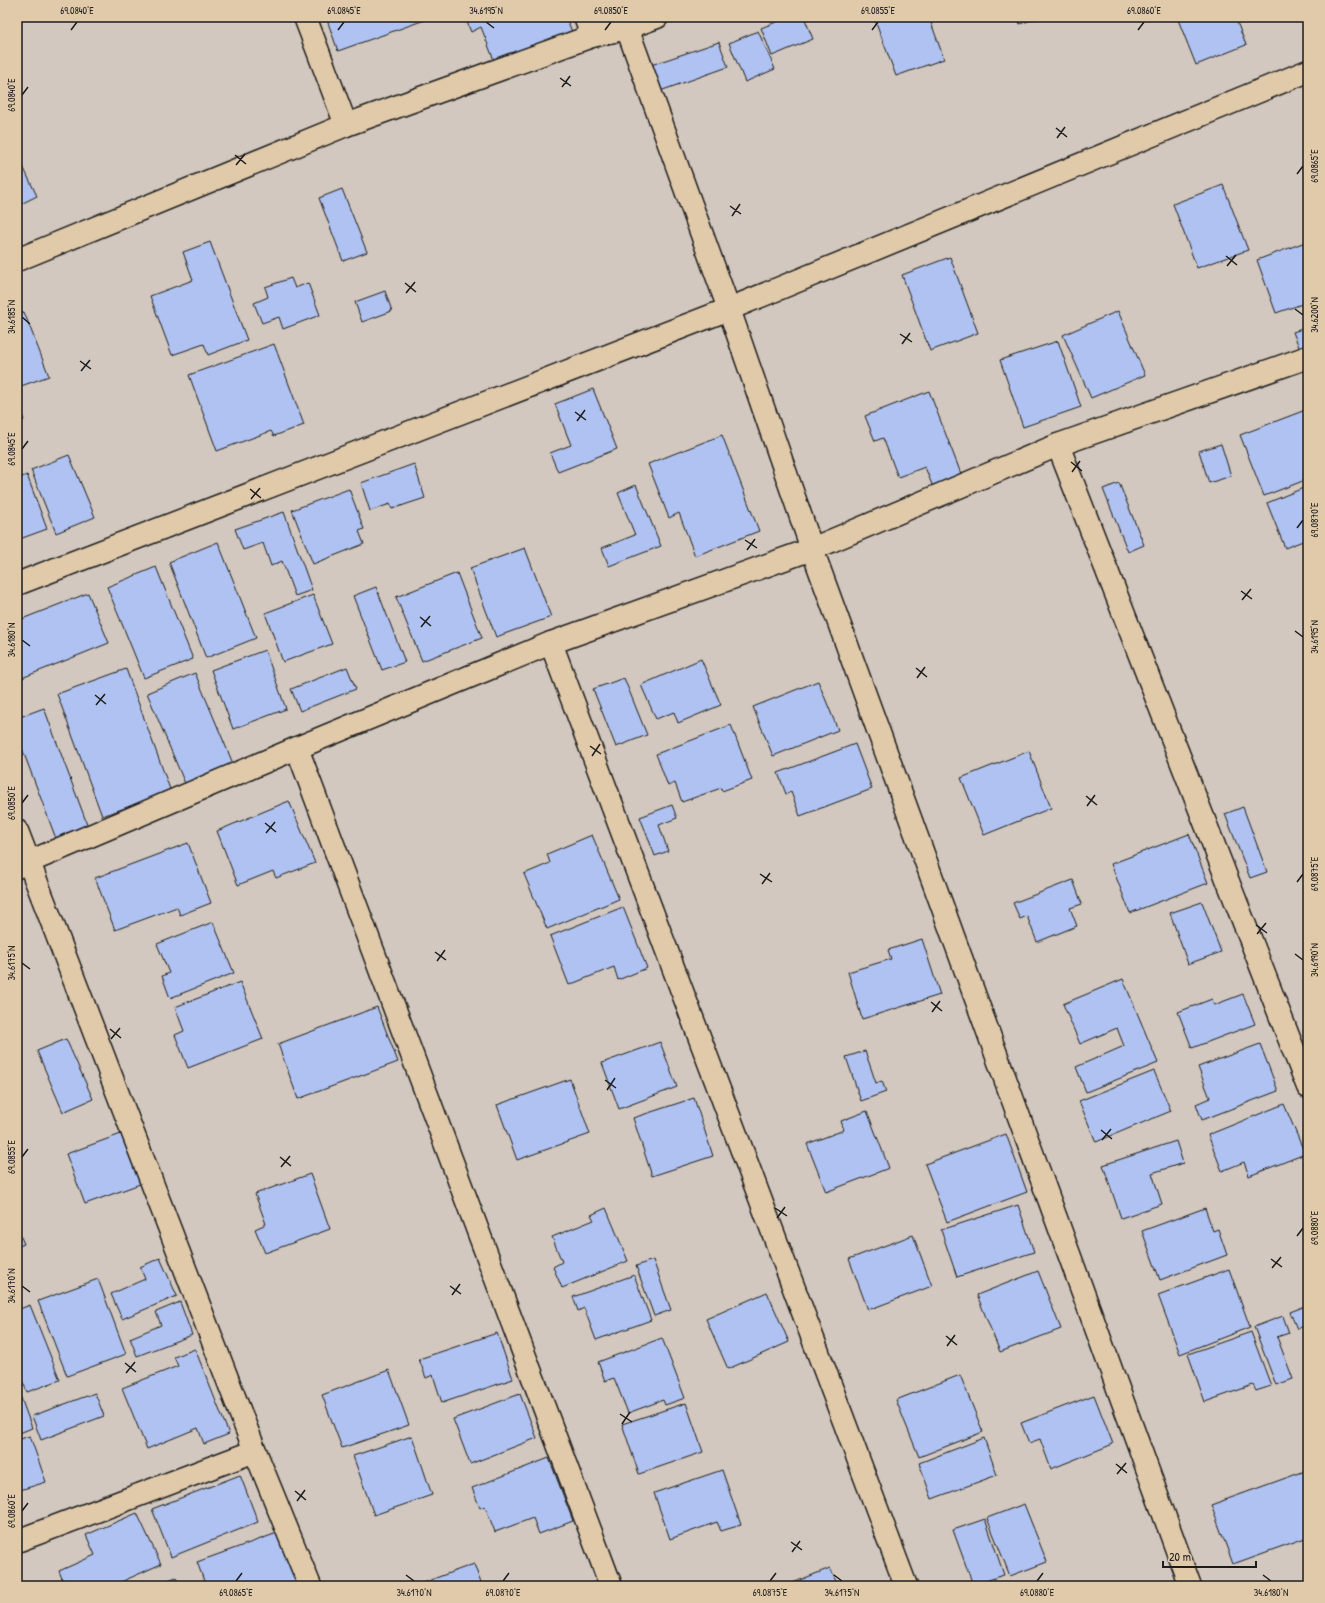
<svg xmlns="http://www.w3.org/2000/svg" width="1325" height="1603" font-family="'Patrick Hand',sans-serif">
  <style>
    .building { fill: #afc2f1; stroke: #1c1c1c }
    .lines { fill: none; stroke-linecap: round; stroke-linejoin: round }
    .street-casing { stroke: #1c1c1c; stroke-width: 25 }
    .secondary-casing { stroke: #1c1c1c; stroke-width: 25 }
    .street { stroke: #e1caaa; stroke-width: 22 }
    .secondary { stroke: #e1caaa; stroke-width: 22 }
    .ticks { fill: none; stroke: #1c1c1c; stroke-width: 1.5 }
    .neatline { fill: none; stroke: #1c1c1c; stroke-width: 1.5 }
    .ticks-label { font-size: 10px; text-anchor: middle; fill: #1c1c1c }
  </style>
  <rect width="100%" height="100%" fill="#d2c8bf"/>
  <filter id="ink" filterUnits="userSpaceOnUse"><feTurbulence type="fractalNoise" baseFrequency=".025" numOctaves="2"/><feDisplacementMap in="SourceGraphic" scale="8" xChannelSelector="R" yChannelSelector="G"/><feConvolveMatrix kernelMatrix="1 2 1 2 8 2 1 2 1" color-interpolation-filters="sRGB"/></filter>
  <g filter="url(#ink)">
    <g class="building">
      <polygon points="326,17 433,17 338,51"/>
      <polygon points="465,17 566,17 574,37 497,68 481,27 471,32"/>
      <polygon points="789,17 804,17 813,39 772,56 761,28"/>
      <polygon points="874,17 929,17 944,59 896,76"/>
      <polygon points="1017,17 1040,17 1020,24"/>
      <polygon points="1177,17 1235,17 1246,45 1196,65"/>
      <polygon points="758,31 775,69 745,82 729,43"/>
      <polygon points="719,42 728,67 660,91 651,65"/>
      <polygon points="17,154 37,196 17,206"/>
      <polygon points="1223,185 1248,250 1197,268 1173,204"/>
      <polygon points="342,189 367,252 343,261 319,198"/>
      <polygon points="1308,241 1308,302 1276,313 1257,260"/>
      <polygon points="210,242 247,340 208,355 204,344 172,355 150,296 193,280 183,252"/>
      <polygon points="950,257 978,333 930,351 902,275"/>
      <polygon points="291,278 295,288 308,283 320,315 283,329 279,317 262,323 254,303 268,297 265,287"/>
      <polygon points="385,291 392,311 362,322 355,302"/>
      <polygon points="1118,311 1145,375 1091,398 1063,335"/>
      <polygon points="24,312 49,376 21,386 17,376 17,314"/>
      <polygon points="1308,327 1308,349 1301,352 1293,332"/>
      <polygon points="1058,341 1081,407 1023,427 1000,360"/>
      <polygon points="274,344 304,425 274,436 271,431 217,451 189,375"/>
      <polygon points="593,389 617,449 558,472 550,453 571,445 555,404"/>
      <polygon points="929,391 965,484 936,495 925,467 898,477 883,438 875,441 865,416"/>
      <polygon points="17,403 24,420 17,423"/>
      <polygon points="1308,409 1308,479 1264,496 1240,435"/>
      <polygon points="722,435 759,531 695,556 679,513 669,518 648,464"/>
      <polygon points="1221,444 1231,476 1209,483 1199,451"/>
      <polygon points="69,455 95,517 56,533 31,470"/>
      <polygon points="414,464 425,498 392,509 390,504 370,511 361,483"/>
      <polygon points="27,475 47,529 17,540 17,479"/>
      <polygon points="1119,483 1144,545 1128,552 1103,489"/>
      <polygon points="636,485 661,546 609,566 602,548 635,535 618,493"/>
      <polygon points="1308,486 1308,539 1285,548 1267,503"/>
      <polygon points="349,489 364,529 359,531 364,544 313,564 292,510"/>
      <polygon points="284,512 312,590 295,596 282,561 271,566 263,543 243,550 235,529"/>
      <polygon points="218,542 256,638 206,658 169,562"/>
      <polygon points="525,548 551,617 496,637 470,568"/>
      <polygon points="156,567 193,659 144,678 107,587"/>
      <polygon points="457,573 482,638 422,661 396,597"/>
      <polygon points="376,587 405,662 382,670 353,596"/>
      <polygon points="88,593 109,643 17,680 17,621"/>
      <polygon points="313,595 332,644 283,662 265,613"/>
      <polygon points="265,650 286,709 233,729 211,670"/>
      <polygon points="701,659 721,705 678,723 674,712 656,719 641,685"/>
      <polygon points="347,667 356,689 300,711 291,689"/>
      <polygon points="126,669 171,792 102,816 57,694"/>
      <polygon points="195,673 234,766 186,786 147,693"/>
      <polygon points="624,678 647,735 616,747 593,689"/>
      <polygon points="818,681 838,730 773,756 753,707"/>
      <polygon points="44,708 90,832 58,844 17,735 17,718"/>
      <polygon points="731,725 752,780 722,791 721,788 682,802 675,783 668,786 656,754"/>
      <polygon points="855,744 872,789 800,816 791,792 786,794 778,773"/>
      <polygon points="1029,751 1051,808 984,835 961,778"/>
      <polygon points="289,801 315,863 276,878 273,871 238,885 217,831"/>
      <polygon points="672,805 677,818 659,825 668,851 655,856 640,817"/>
      <polygon points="1243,807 1267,872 1250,878 1225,814"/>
      <polygon points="1189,834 1208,883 1130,913 1111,864"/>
      <polygon points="592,835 619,899 547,929 524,874 550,863 547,854"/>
      <polygon points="188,843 211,903 180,915 177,907 115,930 95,878"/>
      <polygon points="1073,880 1082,904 1070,908 1077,926 1037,942 1027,916 1020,919 1013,903"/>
      <polygon points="1202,902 1221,952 1188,964 1170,913"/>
      <polygon points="623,907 647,968 618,980 614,967 569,985 550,936"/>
      <polygon points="213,922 234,973 170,998 162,976 169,973 157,944"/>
      <polygon points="922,939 940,995 862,1019 848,972 891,959 888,950"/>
      <polygon points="1123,979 1158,1063 1086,1092 1076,1067 1124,1046 1117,1028 1080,1044 1063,1004"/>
      <polygon points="240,982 263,1039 188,1068 175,1035 184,1031 175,1007"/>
      <polygon points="1243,994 1255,1024 1192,1048 1178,1012 1212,999 1214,1005"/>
      <polygon points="377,1007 398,1062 298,1099 278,1044"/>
      <polygon points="66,1039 93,1099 63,1112 37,1051"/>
      <polygon points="660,1042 677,1087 619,1109 602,1063"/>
      <polygon points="1260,1044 1278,1091 1202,1120 1196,1104 1210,1098 1198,1067"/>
      <polygon points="865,1051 876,1083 882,1081 886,1092 861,1101 846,1057"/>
      <polygon points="1154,1071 1171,1111 1096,1142 1079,1101"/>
      <polygon points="570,1079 590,1134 517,1160 497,1105"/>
      <polygon points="694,1098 713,1156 652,1176 633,1118"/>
      <polygon points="1284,1104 1305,1154 1249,1176 1244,1162 1222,1171 1208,1135"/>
      <polygon points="867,1111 889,1168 826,1192 807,1144 844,1130 841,1121"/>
      <polygon points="121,1134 140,1184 85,1204 66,1154"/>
      <polygon points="1006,1134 1027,1192 947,1222 925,1164"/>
      <polygon points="1176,1141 1183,1163 1152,1173 1162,1204 1121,1218 1103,1165"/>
      <polygon points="310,1174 330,1229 265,1253 255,1229 266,1224 255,1194"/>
      <polygon points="1018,1205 1034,1252 957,1277 941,1230"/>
      <polygon points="606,1208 628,1261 562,1288 553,1267 562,1262 552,1237 594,1220 591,1215"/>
      <polygon points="1205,1208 1213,1231 1218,1229 1227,1255 1160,1280 1142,1231"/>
      <polygon points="17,1228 24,1244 17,1247"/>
      <polygon points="913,1235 932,1286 868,1310 849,1259"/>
      <polygon points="160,1258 177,1296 122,1319 111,1294 145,1279 140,1267"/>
      <polygon points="653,1260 671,1310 654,1316 636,1266"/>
      <polygon points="1229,1269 1250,1327 1180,1354 1158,1295"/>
      <polygon points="1038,1271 1061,1329 1000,1352 977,1295"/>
      <polygon points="634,1275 651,1320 596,1340 584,1308 578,1311 573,1297"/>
      <polygon points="98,1279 126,1354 67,1376 38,1301"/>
      <polygon points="767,1292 789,1342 728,1369 706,1319"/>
      <polygon points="180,1302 192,1335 137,1356 130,1338 161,1325 156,1312"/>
      <polygon points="30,1305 60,1380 27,1392 17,1366 17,1310"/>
      <polygon points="1308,1305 1308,1324 1297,1329 1290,1312"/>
      <polygon points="1283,1316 1289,1333 1277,1337 1293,1379 1276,1385 1254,1327"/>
      <polygon points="1251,1332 1271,1386 1256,1391 1253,1385 1205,1402 1188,1354"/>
      <polygon points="497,1333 513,1379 442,1403 433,1375 426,1378 419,1359"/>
      <polygon points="662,1338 685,1398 665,1405 663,1400 628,1413 614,1378 605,1381 598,1362"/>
      <polygon points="195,1349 229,1434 204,1444 198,1428 147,1449 122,1388 178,1366 174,1357"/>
      <polygon points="389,1370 409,1425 342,1448 322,1395"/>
      <polygon points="960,1375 983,1432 919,1457 896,1400"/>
      <polygon points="17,1387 32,1428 17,1434"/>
      <polygon points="95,1393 104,1416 41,1440 32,1416"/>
      <polygon points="520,1394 537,1438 470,1464 453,1419"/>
      <polygon points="1094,1395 1113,1444 1051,1469 1040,1439 1029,1443 1021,1423"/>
      <polygon points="686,1403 703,1452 639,1474 622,1424"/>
      <polygon points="30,1436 46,1482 17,1491 17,1440"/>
      <polygon points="412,1436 432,1495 374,1515 353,1456"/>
      <polygon points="984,1438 997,1475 932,1499 919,1463"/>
      <polygon points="549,1458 573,1521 539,1534 533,1518 495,1532 485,1506 480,1508 472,1488"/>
      <polygon points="722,1470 741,1525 721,1531 717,1522 670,1539 654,1493"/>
      <polygon points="1308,1470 1308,1537 1233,1564 1211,1505"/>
      <polygon points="240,1475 258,1522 171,1557 152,1509"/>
      <polygon points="1024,1504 1047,1562 1010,1576 987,1518"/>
      <polygon points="137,1513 161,1564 112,1586 65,1586 59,1571 95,1555 86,1535"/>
      <polygon points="985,1519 1004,1575 973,1585 953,1530"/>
      <polygon points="280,1532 300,1586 206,1586 197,1562"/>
      <polygon points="474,1564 482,1586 414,1586"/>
      <polygon points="830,1568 838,1586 785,1586"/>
      <polygon points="176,1577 179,1586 153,1586"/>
    </g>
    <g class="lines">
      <defs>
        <g id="street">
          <polyline points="305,17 346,125"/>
          <polyline points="585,17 592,36"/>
          <polyline points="627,28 729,309 812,549 1190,1586"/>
          <polyline points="1058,445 1308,1087"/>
          <polyline points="17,584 729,309 1308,71"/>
          <polyline points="551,643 906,1586"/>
          <polyline points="297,748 611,1586"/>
          <polyline points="17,831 255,1451 310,1586"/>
          <polyline points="17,867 297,748 551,643 812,549 1058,445 1308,357"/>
          <polyline points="17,1541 255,1451"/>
        </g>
        <polyline id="secondary" points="17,260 346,125 592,36 627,28 657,17"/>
      </defs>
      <use href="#street" class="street-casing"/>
      <use href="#secondary" class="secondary-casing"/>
      <use href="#street" class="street"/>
      <use href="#secondary" class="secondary"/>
    </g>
  </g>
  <path class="ticks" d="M486,22L494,28M71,30L77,22M338,30L344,22M605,30L611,22M872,30L878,22M1138,30L1144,22M560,78L571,86M562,87L570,76M22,95L28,87M1056,128L1067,137M1057,138L1065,127M235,155L246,164M236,165L245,154M1297,174L1303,166M730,206L741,214M732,216L740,204M1226,256L1237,265M1227,266L1236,255M405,283L416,292M406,293L415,282M1295,309L1303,315M22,317L30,324M900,334L912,342M902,344L910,333M80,361L91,369M81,371L90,360M575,412L586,420M577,421L585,410M22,449L28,441M1071,462L1082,471M1072,472L1080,461M250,489L261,498M251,499L260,488M1297,528L1303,520M745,540L757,548M747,550L755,539M1241,591L1252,599M1242,600L1251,589M420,617L431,626M421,627L430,616M1295,631L1303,637M22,640L30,646M916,668L927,677M917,678L925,667M95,695L106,704M96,705L105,694M590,746L601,754M592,756L600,744M1086,796L1097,805M22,803L28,795M1087,806L1095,795M265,823L276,832M266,833L275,822M760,874L772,882M1297,882L1303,874M762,884L770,873M1256,925L1267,933M1257,934L1266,923M435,952L446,960M1295,954L1303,960M437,961L445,950M22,963L30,969M931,1002L942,1011M932,1012L940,1001M110,1029L121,1038M111,1039L120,1028M605,1080L616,1088M607,1090L615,1078M1101,1130L1112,1139M1102,1140L1111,1129M22,1157L28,1149M280,1157L291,1166M281,1167L290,1156M775,1208L787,1216M777,1218L785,1207M1297,1236L1303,1228M1271,1259L1282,1267M1272,1268L1281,1257M22,1286L30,1292M450,1286L461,1294M452,1295L460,1284M946,1336L957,1345M947,1346L955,1335M125,1363L136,1372M126,1373L135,1362M620,1414L632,1422M622,1424L630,1412M1116,1464L1127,1473M1117,1474L1126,1463M295,1491L306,1500M297,1501L305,1490M22,1511L28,1503M791,1542L802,1550M792,1552L800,1541M406,1575L414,1581M834,1575L842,1581M1263,1575L1271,1581M236,1581L242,1573M503,1581L509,1573M770,1581L776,1573M1037,1581L1043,1573"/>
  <rect width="1325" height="1603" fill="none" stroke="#e1caaa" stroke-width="44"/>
  <path d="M1163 1561v6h93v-6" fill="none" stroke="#1c1c1c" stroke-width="2"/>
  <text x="1169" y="1561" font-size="12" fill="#1c1c1c" stroke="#e1caaa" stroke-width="3" paint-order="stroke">20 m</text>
  <rect x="22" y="22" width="1281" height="1559" class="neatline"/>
  <g class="ticks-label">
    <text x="77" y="14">69.0840°E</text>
    <text x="344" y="14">69.0845°E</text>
    <text x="486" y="14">34.6195°N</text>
    <text x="611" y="14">69.0850°E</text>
    <text x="878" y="14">69.0855°E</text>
    <text x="1144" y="14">69.0860°E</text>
    <text transform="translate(11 95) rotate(-90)" y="4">69.0840°E</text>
    <text transform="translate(1314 166) rotate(-90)" y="4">69.0865°E</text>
    <text transform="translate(1314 315) rotate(-90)" y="4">34.6200°N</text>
    <text transform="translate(11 317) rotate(-90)" y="4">34.6185°N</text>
    <text transform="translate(11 449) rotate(-90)" y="4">69.0845°E</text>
    <text transform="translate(1314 520) rotate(-90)" y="4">69.0870°E</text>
    <text transform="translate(1314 637) rotate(-90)" y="4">34.6195°N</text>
    <text transform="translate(11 640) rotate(-90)" y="4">34.6180°N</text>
    <text transform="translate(11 803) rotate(-90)" y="4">69.0850°E</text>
    <text transform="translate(1314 874) rotate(-90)" y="4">69.0875°E</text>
    <text transform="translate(1314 960) rotate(-90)" y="4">34.6190°N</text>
    <text transform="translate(11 963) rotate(-90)" y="4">34.6175°N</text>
    <text transform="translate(11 1157) rotate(-90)" y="4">69.0855°E</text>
    <text transform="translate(1314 1228) rotate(-90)" y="4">69.0880°E</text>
    <text transform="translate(11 1286) rotate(-90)" y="4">34.6170°N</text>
    <text transform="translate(11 1511) rotate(-90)" y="4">69.0860°E</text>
    <text x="236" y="1596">69.0865°E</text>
    <text x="414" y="1596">34.6170°N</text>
    <text x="503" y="1596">69.0870°E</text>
    <text x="770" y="1596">69.0875°E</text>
    <text x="842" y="1596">34.6175°N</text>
    <text x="1037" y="1596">69.0880°E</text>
    <text x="1271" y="1596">34.6180°N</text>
  </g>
</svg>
